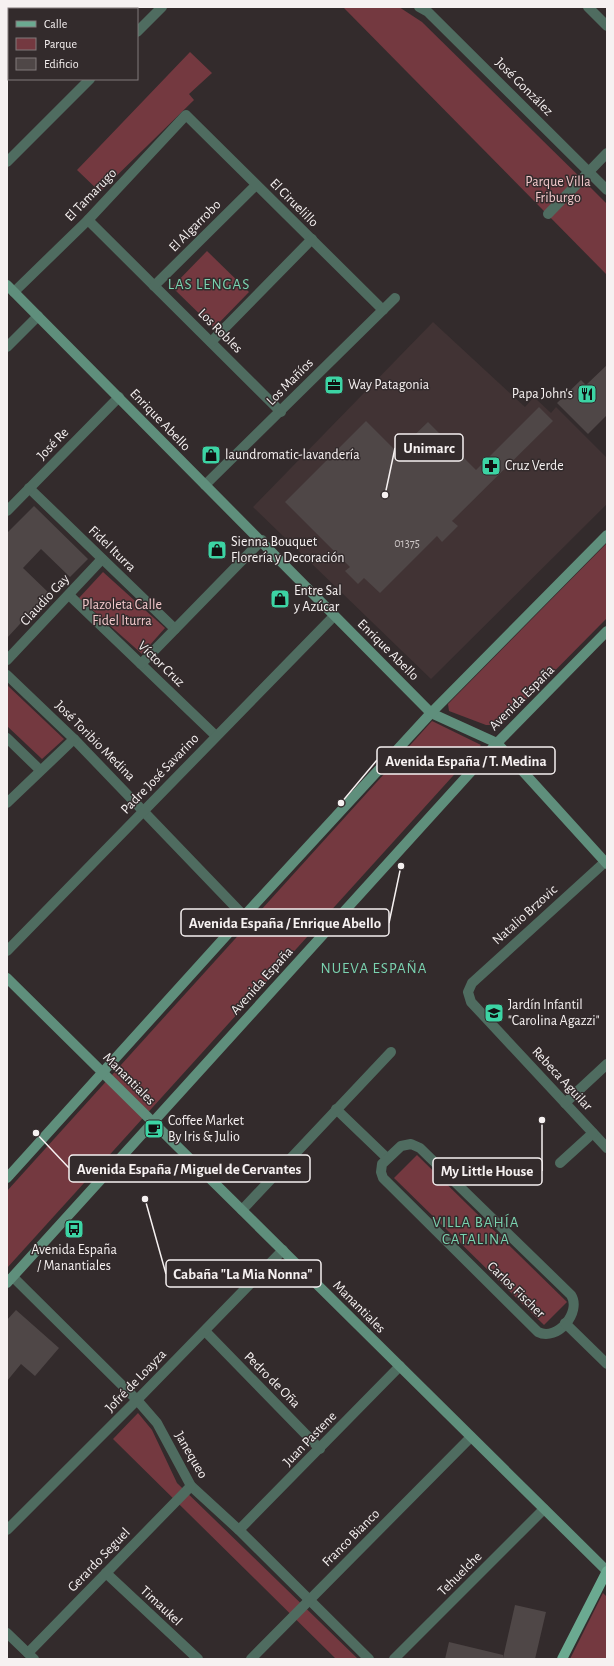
<svg xmlns="http://www.w3.org/2000/svg" width="614" height="1666" font-family="'Alegreya Sans',sans-serif">
  <style>
    .built { fill: #413334 }
    .green { fill: #743940 }
    .building { fill: #4f4747 }
    .lines { fill: none; stroke-linecap: round; stroke-linejoin: round }
    .street { stroke: #4f6c60; stroke-width: 10 }
    .secondary { stroke: #5f8f7c; stroke-width: 10 }
    .primary { stroke: #6baa91; stroke-width: 10 }
    .labels { text-anchor: middle; dominant-baseline: central; stroke-width: 3; stroke-linejoin: round; paint-order: stroke }
    .number-label { font-size: 12px; fill: #ccc6c6 }
    .street-label { font-size: 14px; fill: #f6f1f1; stroke: #332b2c }
    .park-label { font-size: 14px; fill: #f2c8cb; stroke: #332b2c }
    .poi-label { font-size: 14px; fill: #f6f1f1; stroke: #332b2c; text-anchor: start }
    .neighbourhood-label { font-size: 15px; letter-spacing: 1px; fill: #7ad3b0; stroke: #332b2c }
    .leader { fill: none; stroke: #f6f1f1; stroke-width: 1.5 }
    .callout-dot { fill: #f6f1f1; stroke: #332b2c; stroke-width: 1.5 }
    .callout { fill: #332b2c; stroke: #f6f1f1; stroke-width: 1.5 }
    .callout-label { font-size: 15px; text-anchor: middle; font-weight: bold; fill: #f6f1f1 }
  </style>
  <rect width="100%" height="100%" fill="#332b2c"/>
  <polygon class="built" points="433,322 525,407 534,397 551,413 556,407 607,458 607,504 431,679 253,507"/>
  <g class="green">
    <polygon points="343,7 399,7 422,22 590,187 607,204 607,275"/>
    <polygon points="190,52 212,73 189,94 194,100 100,192 77,170"/>
    <polygon points="207,251 249,292 214,328 172,287"/>
    <polygon points="607,543 607,618 501,725 486,725 449,711 448,704"/>
    <polygon points="103,572 165,628 142,654 79,598"/>
    <polygon points="7,685 64,739 42,759 7,726"/>
    <polygon points="432,721 481,745 7,1268 7,1191"/>
    <polygon points="417,1155 567,1302 544,1325 394,1178"/>
    <polygon points="138,1413 152,1430 177,1483 358,1659 336,1659 113,1439"/>
    <polygon points="603,1593 607,1597 607,1659 570,1659"/>
  </g>
  <g class="building">
    <polygon points="607,365 607,415 588,434 557,403 581,380 586,385"/>
    <polygon points="539,407 553,421 452,521 458,526 442,542 437,536 380,593 364,578 358,584 345,571 350,567 285,502 366,421 397,452 428,422 476,470"/>
    <polygon points="34,506 88,559 70,577 41,549 23,568 50,594 43,601 42,600 7,638 7,533"/>
    <polygon points="16,1310 59,1348 35,1376 21,1364 7,1381 7,1320"/>
    <polygon points="515,1605 546,1612 535,1659 445,1659 449,1642 503,1655 503,1658"/>
  </g>
  <g class="lines">
    <g class="street">
      <polyline points="419,7 428,12 607,190"/>
      <polyline points="588,7 607,26"/>
      <polyline points="137,32 162,7"/>
      <polyline points="7,162 90,79"/>
      <polyline points="548,214 607,153"/>
      <polyline points="88,220 281,412"/>
      <polyline points="154,286 256,185"/>
      <polyline points="14,292 88,220 186,115 383,310"/>
      <polyline points="211,342 312,239"/>
      <polyline points="7,347 38,316"/>
      <polyline points="205,485 395,298"/>
      <polyline points="29,488 175,629"/>
      <polyline points="7,511 119,397"/>
      <polyline points="69,595 216,736"/>
      <polyline points="7,660 102,559"/>
      <polyline points="141,664 262,540"/>
      <polyline points="7,675 74,739 244,916"/>
      <polyline points="7,738 40,770"/>
      <polyline points="7,803 74,739"/>
      <polyline points="605,862 472,983 468,992 471,1002 607,1148"/>
      <polyline points="7,951 334,616"/>
      <polyline points="565,1103 607,1064"/>
      <polyline points="336,1109 387,1158"/>
      <path d="M411,1144L420,1148L571,1295C582,1312 557,1342 538,1332L383,1178L381,1172L382,1164L401,1146Z"/>
      <polyline points="560,1163 593,1133"/>
      <polyline points="242,1210 391,1052"/>
      <polyline points="13,1277 137,1400 157,1423 191,1486 239,1530 369,1659"/>
      <polyline points="565,1323 607,1364"/>
      <polyline points="205,1331 320,1449"/>
      <polyline points="7,1530 137,1400 283,1250"/>
      <polyline points="239,1530 400,1366"/>
      <polyline points="106,1573 198,1659"/>
      <polyline points="7,1633 34,1659"/>
      <polyline points="28,1653 191,1486"/>
      <polyline points="251,1659 471,1437"/>
      <polyline points="394,1659 544,1509"/>
    </g>
    <g class="secondary">
      <polyline points="7,285 431,713 497,743 607,864"/>
      <polyline points="7,978 607,1571"/>
      <polyline points="7,1178 244,916 431,713 607,535"/>
      <polyline points="7,1283 497,743 607,631"/>
    </g>
    <polyline class="primary" points="562,1659 607,1571"/>
  </g>
  <defs>
    <symbol id="office-square" viewBox="-11 -11 22 22"><rect x="-9" y="-9" width="18" height="18" rx="4" fill="#3cd4a4" stroke="#332b2c"/><path d="M-6-3h4V-5.5h4V-3h4V5H-6ZM-1-4.5V-3h2v-1.5ZM-6 0V1H6V0Z" fill="#111"/></symbol>
    <symbol id="restaurant-square" viewBox="-11 -11 22 22"><rect x="-9" y="-9" width="18" height="18" rx="4" fill="#3cd4a4" stroke="#332b2c"/><path d="M-5-6h1v4h1v-4h1v4h1v-4h1v5L-1.5 .5V6h-2V.5L-5-1ZM5-6V6H3V1.5H1.5Q1.5-4 5-6Z" fill="#111"/></symbol>
    <symbol id="shop-square" viewBox="-11 -11 22 22"><rect x="-9" y="-9" width="18" height="18" rx="4" fill="#3cd4a4" stroke="#332b2c"/><path d="M-5-2.5h2.3a2.7 3.5 0 0 1 5.4 0H5L5.5 6h-11ZM-1.5-2.5h3a1.5 2.3 0 0 0-3 0Z" fill="#111"/></symbol>
    <symbol id="pharmacy-square" viewBox="-11 -11 22 22"><rect x="-9" y="-9" width="18" height="18" rx="4" fill="#3cd4a4" stroke="#332b2c"/><path d="M-2-6h4v4h4v4h-4v4h-4v-4h-4v-4h4Z" fill="#111"/></symbol>
    <symbol id="school-square" viewBox="-11 -11 22 22"><rect x="-9" y="-9" width="18" height="18" rx="4" fill="#3cd4a4" stroke="#332b2c"/><path d="M0-5L7-2L0 1L-7-2ZM-4 1L0 2.5L4 1V4Q0 6-4 4Z" fill="#111"/></symbol>
    <symbol id="cafe-square" viewBox="-11 -11 22 22"><rect x="-9" y="-9" width="18" height="18" rx="4" fill="#3cd4a4" stroke="#332b2c"/><path d="M-5.5-4.5H6V0H3Q3 3.5 0 3.5H-2.5Q-5.5 3.5-5.5 0ZM3-3.2v2h1.7v-2ZM-6 4.5H4V6H-6Z" fill="#111"/></symbol>
    <symbol id="bus-square" viewBox="-11 -11 22 22"><rect x="-9" y="-9" width="18" height="18" rx="4" fill="#3cd4a4" stroke="#332b2c"/><path d="M-5-6H5V4H4V6H2V4H-2V6H-4V4H-5ZM-3.5-4V0h7V-4ZM-3.5 1.2v1.5H-2V1.2ZM2 1.2v1.5H3.5V1.2Z" fill="#111"/></symbol>
  </defs>
  <g fill-rule="evenodd">
    <use href="#office-square" x="323" y="374" width="22" height="22"/>
    <use href="#restaurant-square" x="576" y="383" width="22" height="22"/>
    <use href="#shop-square" x="200" y="444" width="22" height="22"/>
    <use href="#pharmacy-square" x="480" y="455" width="22" height="22"/>
    <use href="#shop-square" x="206" y="539" width="22" height="22"/>
    <use href="#shop-square" x="269" y="588" width="22" height="22"/>
    <use href="#school-square" x="483" y="1002" width="22" height="22"/>
    <use href="#cafe-square" x="143" y="1118" width="22" height="22"/>
    <use href="#bus-square" x="63" y="1218" width="22" height="22"/>
  </g>
  <g class="labels">
    <g class="number-label">
      <text x="407" y="543">01375</text>
    </g>
    <g class="street-label">
      <text transform="translate(524 87) rotate(45)">José González</text>
      <text transform="translate(91 195) rotate(-46)">El Tamarugo</text>
      <text transform="translate(294 203) rotate(45)">El Ciruelillo</text>
      <text transform="translate(195 226) rotate(-45)">El Algarrobo</text>
      <text transform="translate(220 331) rotate(45)">Los Robles</text>
      <text transform="translate(290 382) rotate(-45)">Los Mañíos</text>
      <text transform="translate(160 420) rotate(46)">Enrique Abello</text>
      <text transform="translate(53 444) rotate(-46)">José Re</text>
      <text transform="translate(112 549) rotate(44)">Fidel Iturra</text>
      <text transform="translate(45 600) rotate(-47)">Claudio Gay</text>
      <text transform="translate(388 650) rotate(45)">Enrique Abello</text>
      <text transform="translate(161 664) rotate(44)">Víctor Cruz</text>
      <text transform="translate(522 698) rotate(-45)">Avenida España</text>
      <text transform="translate(95 741) rotate(45)">José Toribio Medina</text>
      <text transform="translate(160 774) rotate(-46)">Padre José Savarino</text>
      <text transform="translate(525 915) rotate(-42)">Natalio Brzovic</text>
      <text transform="translate(262 981) rotate(-48)">Avenida España</text>
      <text transform="translate(129 1079) rotate(45)">Manantiales</text>
      <text transform="translate(562 1079) rotate(47)">Rebeca Aguilar</text>
      <text transform="translate(516 1290) rotate(44)">Carlos Fischer</text>
      <text transform="translate(359 1307) rotate(45)">Manantiales</text>
      <text transform="translate(272 1380) rotate(45)">Pedro de Oña</text>
      <text transform="translate(136 1381) rotate(-46)">Jofré de Loayza</text>
      <text transform="translate(310 1439) rotate(-46)">Juan Pastene</text>
      <text transform="translate(191 1455) rotate(60)">Janequeo</text>
      <text transform="translate(351 1538) rotate(-45)">Franco Bianco</text>
      <text transform="translate(99 1560) rotate(-46)">Gerardo Seguel</text>
      <text transform="translate(460 1574) rotate(-45)">Tehuelche</text>
      <text transform="translate(161 1606) rotate(43)">Timaukel</text>
    </g>
    <g class="park-label">
      <text x="558" y="182">Parque Villa<tspan x="558" dy="16">Friburgo</tspan></text>
      <text x="122" y="605">Plazoleta Calle<tspan x="122" dy="16">Fidel Iturra</tspan></text>
    </g>
    <g class="poi-label">
      <text x="348" y="385">Way Patagonia</text>
      <text x="573" y="394" text-anchor="end">Papa John's</text>
      <text x="225" y="455">laundromatic-lavandería</text>
      <text x="505" y="466">Cruz Verde</text>
      <text x="231" y="542">Sienna Bouquet<tspan x="231" dy="16">Florería y Decoración</tspan></text>
      <text x="294" y="591">Entre Sal<tspan x="294" dy="16">y Azúcar</tspan></text>
      <text x="508" y="1005">Jardín Infantil<tspan x="508" dy="16">"Carolina Agazzi"</tspan></text>
      <text x="168" y="1121">Coffee Market<tspan x="168" dy="16">By Iris &amp; Julio</tspan></text>
      <text x="74" y="1250" text-anchor="middle">Avenida España<tspan x="74" dy="16">/ Manantiales</tspan></text>
    </g>
    <g class="neighbourhood-label">
      <text x="209" y="284">LAS LENGAS</text>
      <text x="374" y="968">NUEVA ESPAÑA</text>
      <text x="476" y="1222">VILLA BAHÍA<tspan x="476" dy="17">CATALINA</tspan></text>
    </g>
  </g>
  <path class="leader" d="M385 495L395 448M341 803L377 760M401 866L389 923M36 1133L69 1168M542 1120L542 1171M145 1199L166 1274"/>
  <g class="callout-dot">
    <circle cx="385" cy="495" r="4"/>
    <circle cx="341" cy="803" r="4"/>
    <circle cx="401" cy="866" r="4"/>
    <circle cx="36" cy="1133" r="4"/>
    <circle cx="542" cy="1120" r="4"/>
    <circle cx="145" cy="1199" r="4"/>
  </g>
  <g class="callout">
    <rect x="395" y="434" width="68" height="27" rx="4"/>
    <rect x="377" y="747" width="178" height="27" rx="4"/>
    <rect x="181" y="909" width="208" height="27" rx="4"/>
    <rect x="69" y="1155" width="241" height="27" rx="4"/>
    <rect x="433" y="1158" width="109" height="27" rx="4"/>
    <rect x="166" y="1260" width="155" height="27" rx="4"/>
  </g>
  <g class="callout-label">
    <text x="429" y="453">Unimarc</text>
    <text x="466" y="766">Avenida España / T. Medina</text>
    <text x="285" y="928">Avenida España / Enrique Abello</text>
    <text x="189" y="1174">Avenida España / Miguel de Cervantes</text>
    <text x="487" y="1176">My Little House</text>
    <text x="243" y="1279">Cabaña "La Mia Nonna"</text>
  </g>
  <rect width="614" height="1666" fill="none" stroke="#f6f1f1" stroke-width="16"/>
  <rect x="8" y="8" width="130" height="72" fill="#332b2c" stroke="#817a7b"/>
  <rect x="16" y="21" width="20" height="6" fill="#6baa91" stroke="#817a7b"/>
  <text x="44" y="28" font-size="12" fill="#f6f1f1">Calle</text>
  <rect x="16" y="38" width="20" height="12" fill="#743940" stroke="#817a7b"/>
  <text x="44" y="48" font-size="12" fill="#f6f1f1">Parque</text>
  <rect x="16" y="58" width="20" height="12" fill="#4f4747" stroke="#817a7b"/>
  <text x="44" y="68" font-size="12" fill="#f6f1f1">Edificio</text>
</svg>
